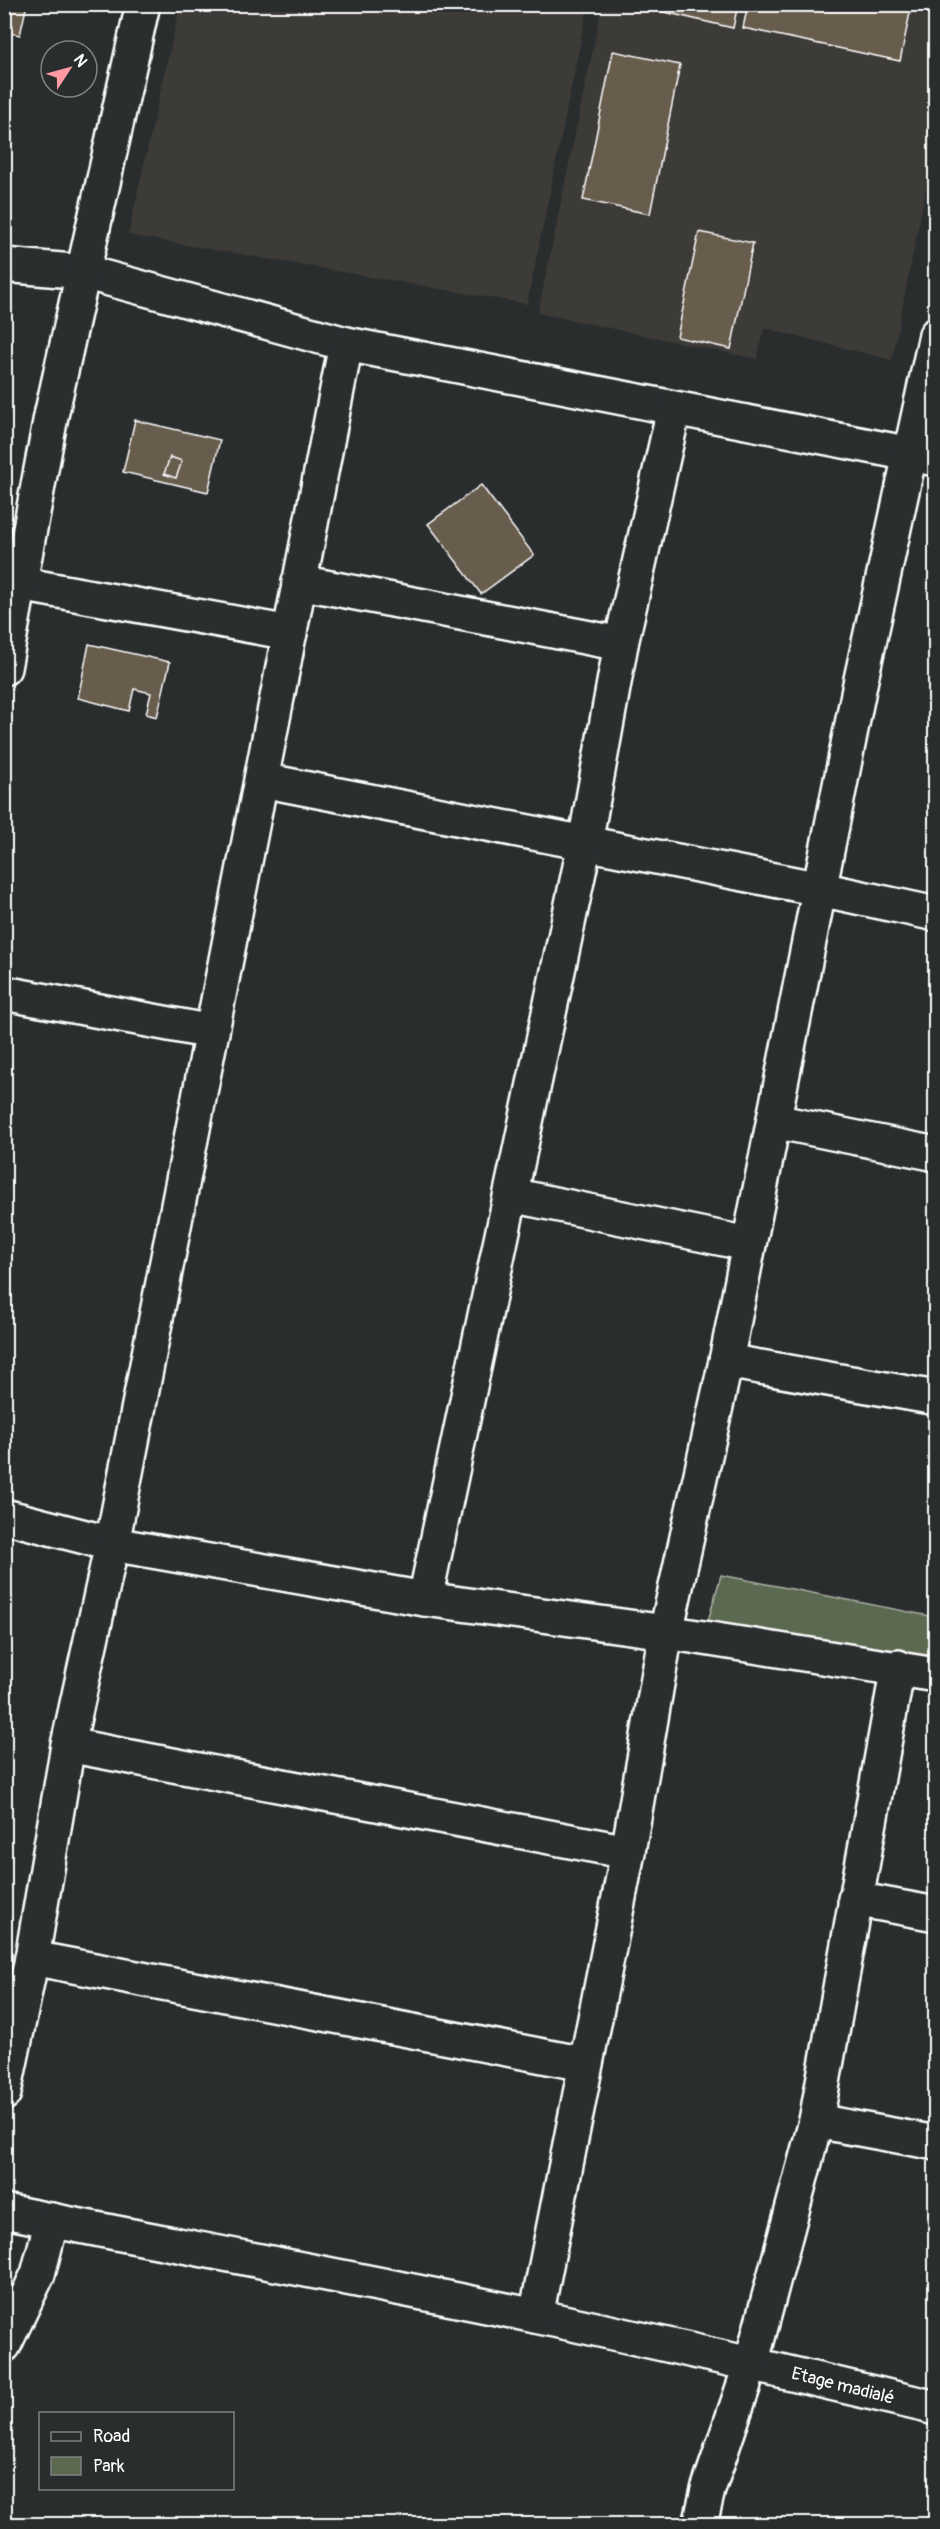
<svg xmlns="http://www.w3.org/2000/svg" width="940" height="2529" font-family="Pangolin,sans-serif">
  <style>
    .built { fill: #3c3b38 }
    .green { fill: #5c6951; stroke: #aeb4a8; stroke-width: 1.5 }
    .building { fill: #675c4e; stroke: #fff; stroke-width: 1.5 }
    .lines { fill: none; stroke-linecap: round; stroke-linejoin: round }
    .street-casing { stroke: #fff; stroke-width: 38 }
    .street { stroke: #2a2d2e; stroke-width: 33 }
    .labels { text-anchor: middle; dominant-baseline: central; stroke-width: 4.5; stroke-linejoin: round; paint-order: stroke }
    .street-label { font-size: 18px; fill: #fff; stroke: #2a2d2e }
  </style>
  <rect width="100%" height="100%" fill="#2a2d2e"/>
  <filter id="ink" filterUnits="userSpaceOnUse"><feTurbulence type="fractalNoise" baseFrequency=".0167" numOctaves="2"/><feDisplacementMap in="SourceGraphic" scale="12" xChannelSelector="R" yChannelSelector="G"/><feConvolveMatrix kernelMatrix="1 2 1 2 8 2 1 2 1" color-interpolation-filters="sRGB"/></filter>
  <g filter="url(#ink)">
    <g class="built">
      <polygon points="907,4 935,11 935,142 892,360 764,328 757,359 538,313 602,5"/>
      <polygon points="180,5 588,5 527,304 128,235"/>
    </g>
    <polygon class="green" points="721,1575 935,1617 935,1672 708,1621"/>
    <g class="building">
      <polygon points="4,4 27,4 20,35 4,32"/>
      <polygon points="630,4 738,4 733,28"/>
      <polygon points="748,4 895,4 911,8 900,61 743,28"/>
      <polygon points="613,51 680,65 650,214 583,200"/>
      <polygon points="699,232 753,243 731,349 677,337"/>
      <polygon points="135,420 220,440 208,492 123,472"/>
      <polygon points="170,457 182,461 176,478 164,474"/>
      <polygon points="481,485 534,555 481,594 428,524"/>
      <polygon points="89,644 170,662 157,717 146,714 151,693 134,689 129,711 78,698"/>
    </g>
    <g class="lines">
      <defs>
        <g id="street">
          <polyline points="4,265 84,272 346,344 936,459"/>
          <polyline points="299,582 621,644"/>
          <polyline points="20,584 290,633"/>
          <polyline points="4,668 51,416 143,4"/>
          <polyline points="262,780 820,889 936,914"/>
          <polyline points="4,993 212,1032"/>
          <polyline points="774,1121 936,1154"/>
          <polyline points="511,1195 748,1244"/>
          <polyline points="726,1361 936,1398"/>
          <polyline points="4,1516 112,1544 425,1599 666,1632 936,1675"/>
          <polyline points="425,1599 585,843 621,644 674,409"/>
          <polyline points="68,1745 628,1852"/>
          <polyline points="855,1899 936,1914"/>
          <polyline points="32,1958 585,2064"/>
          <polyline points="4,2093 32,1958 68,1745 112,1544 346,344"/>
          <polyline points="816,2121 936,2143"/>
          <path d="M4,2211C181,2246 358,2279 535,2316C669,2344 802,2376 936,2408"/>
          <polyline points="536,2316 628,1852 666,1632 726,1361 860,684 936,335"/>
          <polyline points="4,2345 38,2274 52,2220"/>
          <polyline points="700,2524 708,2490 751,2364 816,2121 898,1667"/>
        </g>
      </defs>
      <use href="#street" class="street-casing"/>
      <use href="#street" class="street"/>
    </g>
  </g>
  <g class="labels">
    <g class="street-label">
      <text transform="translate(843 2386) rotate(14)">Etage madialé</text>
    </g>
  </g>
  <rect width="940" height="2529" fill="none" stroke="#2a2d2e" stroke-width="24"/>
  <rect x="12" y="12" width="916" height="2505" fill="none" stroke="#fff" stroke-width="2" filter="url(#ink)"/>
  <rect x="39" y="2412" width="195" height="78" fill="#2a2d2e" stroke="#7f8182" stroke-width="1.5"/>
  <rect x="51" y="2432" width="30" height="9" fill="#2a2d2e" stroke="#7f8182" stroke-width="1.5"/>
  <text x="93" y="2442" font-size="18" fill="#ffffff">Road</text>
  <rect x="51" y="2457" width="30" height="18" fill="#5c6951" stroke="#7f8182" stroke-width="1.5"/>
  <text x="93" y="2472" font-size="18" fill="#ffffff">Park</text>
  <g transform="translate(69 69) rotate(54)"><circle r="28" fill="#2a2d2e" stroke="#7f8182" stroke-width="1.5"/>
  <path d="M0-4.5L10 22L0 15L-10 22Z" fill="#ff9aa2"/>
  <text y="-9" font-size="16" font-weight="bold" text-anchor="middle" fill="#ffffff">N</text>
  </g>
</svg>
